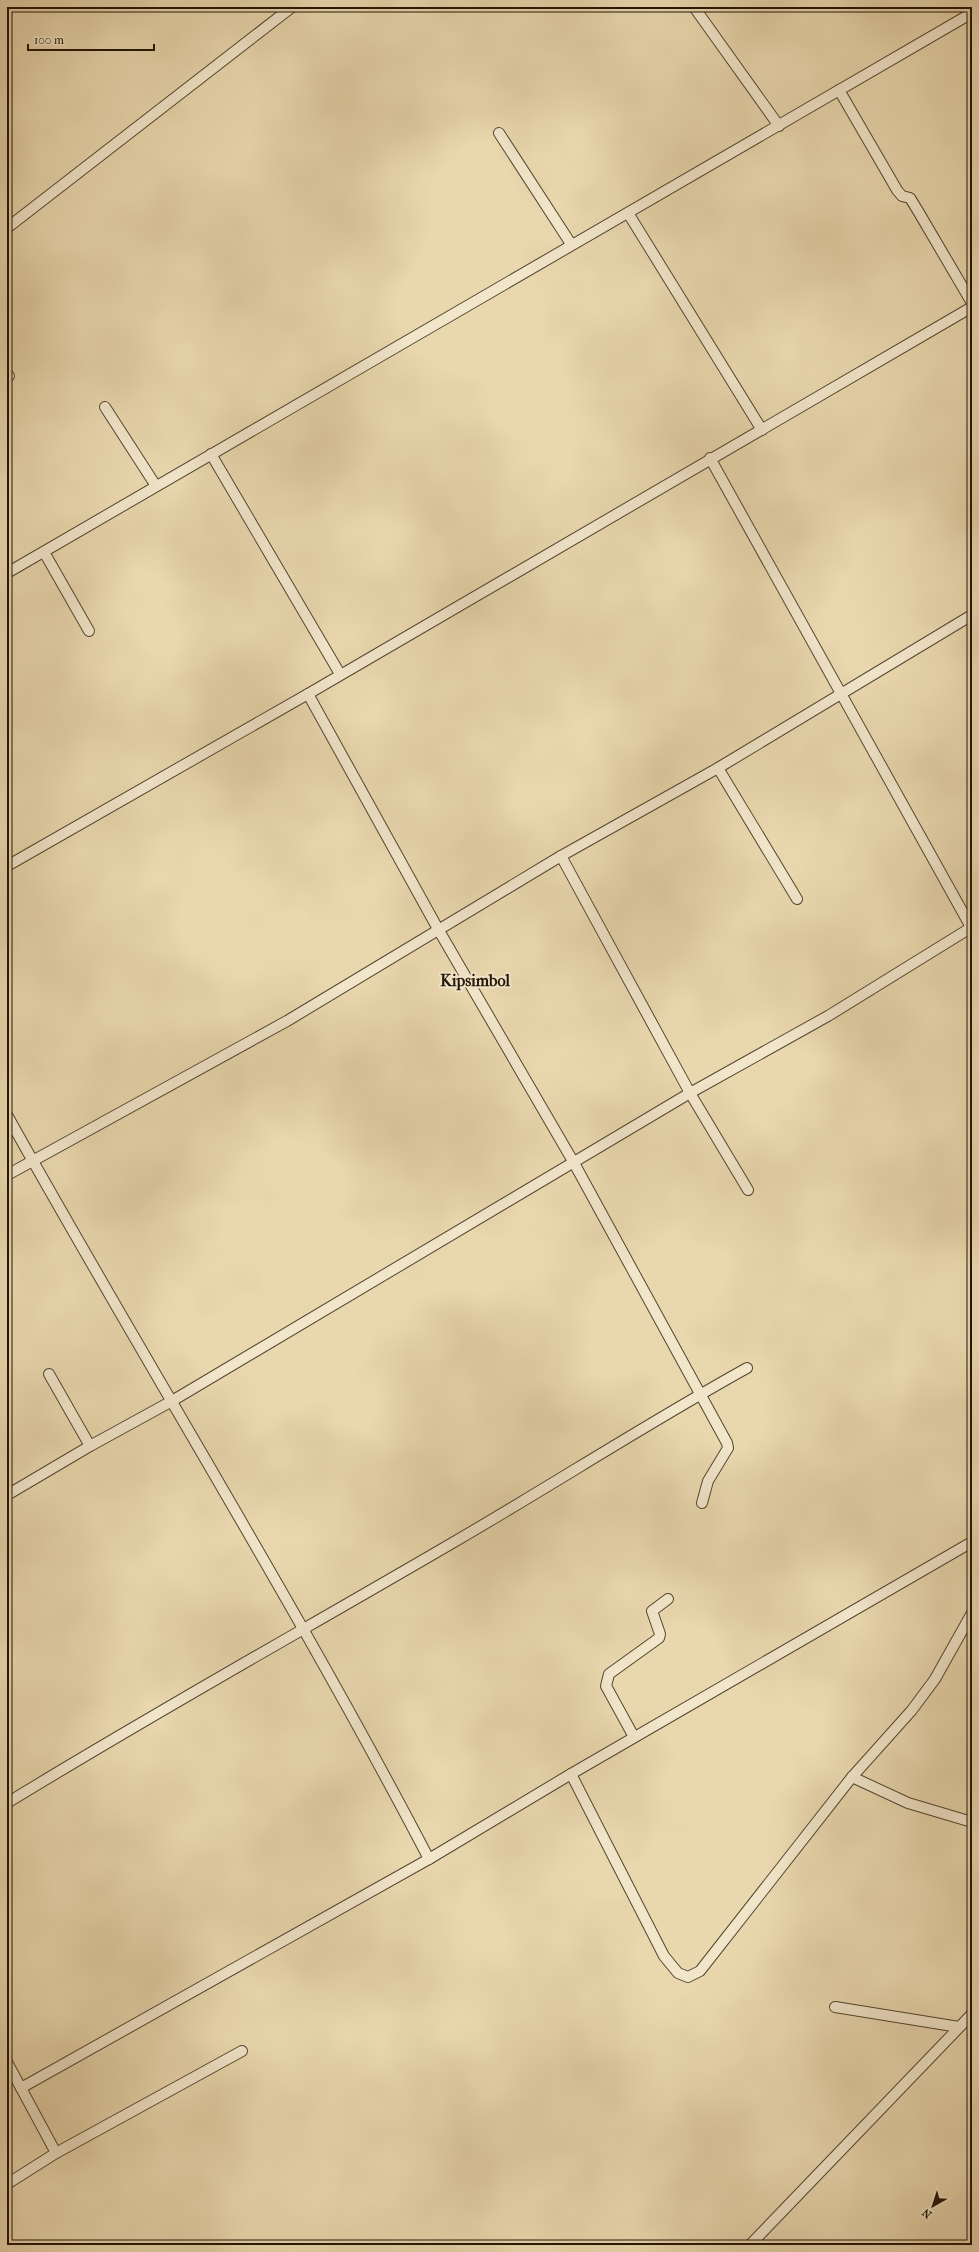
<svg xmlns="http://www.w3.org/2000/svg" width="979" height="2252" viewBox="0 0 979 2252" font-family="'IM FELL French Canon',serif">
<rect width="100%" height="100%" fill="#e9d7ae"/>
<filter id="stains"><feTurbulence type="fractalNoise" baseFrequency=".005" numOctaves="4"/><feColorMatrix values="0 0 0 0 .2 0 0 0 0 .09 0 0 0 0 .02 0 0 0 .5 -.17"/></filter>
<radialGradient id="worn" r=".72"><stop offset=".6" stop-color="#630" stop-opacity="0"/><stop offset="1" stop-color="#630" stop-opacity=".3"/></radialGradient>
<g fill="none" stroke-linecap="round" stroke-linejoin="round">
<defs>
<g id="street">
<polyline points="694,7 779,126"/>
<polyline points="839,90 897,190 902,196 910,198 918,211 972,303"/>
<polyline points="499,133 571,244"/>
<polyline points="628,213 762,430"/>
<polyline points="7,228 292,7"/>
<polyline points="7,374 9,376"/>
<polyline points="105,407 156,486"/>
<polyline points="211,454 340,674"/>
<polyline points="710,458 972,929"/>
<polyline points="44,552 89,631"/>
<polyline points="7,573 972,13"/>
<polyline points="308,694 438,929 574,1163 727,1443 728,1448 708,1481 702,1503"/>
<polyline points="718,768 797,899"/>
<polyline points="561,856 690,1093 748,1190"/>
<polyline points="7,866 308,694 972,307"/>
<path d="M7 1115C146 1364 297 1606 429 1859"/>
<polyline points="7,1175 287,1021 561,856 718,768 972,615"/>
<polyline points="49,1374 90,1446"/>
<polyline points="7,1495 90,1446 172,1401 690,1093 828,1016 972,927"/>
<polyline points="634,1737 606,1686 609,1674 659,1638 660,1634 652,1611 668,1599"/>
<polyline points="571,1774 664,1956 678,1973 688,1977 700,1971 852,1777 912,1710 935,1679 972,1613"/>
<polyline points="852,1777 908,1803 972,1822"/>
<path d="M7 1803C154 1713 305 1629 454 1542 552 1485 648 1423 747 1368"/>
<polyline points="835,2007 959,2027"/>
<polyline points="7,2062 56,2153 7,2184"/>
<polyline points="21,2088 429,1859 571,1774 972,1542"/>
<polyline points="56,2153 242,2051"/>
<polyline points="750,2245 972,2014"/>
</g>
</defs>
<use href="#street" stroke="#53462f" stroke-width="12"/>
<use href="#street" stroke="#f1e5ca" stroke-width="10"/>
</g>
<g text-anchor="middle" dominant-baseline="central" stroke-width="4" stroke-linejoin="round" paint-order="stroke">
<g font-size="16" font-weight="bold" fill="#211505" stroke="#f1e5ca">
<text x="475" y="980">Kipsimbol</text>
</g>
</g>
<rect width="979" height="2252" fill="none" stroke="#e9d7ae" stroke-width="24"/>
<rect x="8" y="8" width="963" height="2236" fill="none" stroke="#211505" stroke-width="2"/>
<rect x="12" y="12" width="955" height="2228" fill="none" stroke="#211505"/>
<g transform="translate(933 2206) rotate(219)" stroke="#f1e5ca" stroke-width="3" paint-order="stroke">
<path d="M0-3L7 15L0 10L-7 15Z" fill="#211505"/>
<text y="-6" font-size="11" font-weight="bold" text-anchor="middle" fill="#211505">N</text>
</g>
<path d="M28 44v6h126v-6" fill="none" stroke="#211505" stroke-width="2"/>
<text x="34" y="44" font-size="12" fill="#211505" stroke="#f1e5ca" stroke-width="3" paint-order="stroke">100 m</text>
<rect width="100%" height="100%" filter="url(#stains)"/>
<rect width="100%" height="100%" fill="url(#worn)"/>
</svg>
